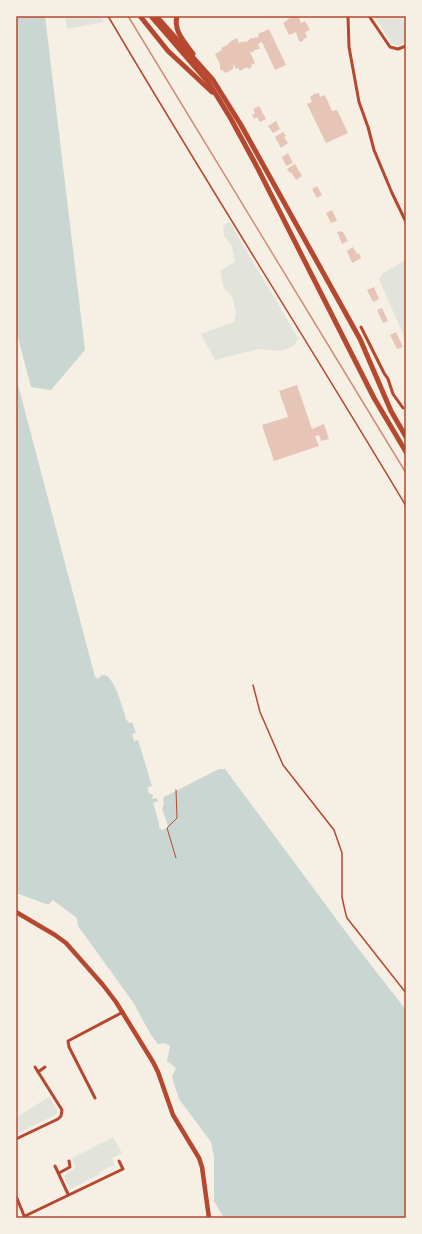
<svg xmlns="http://www.w3.org/2000/svg" width="422" height="1234" viewBox="0 0 422 1234" font-family="Signika,sans-serif">
<rect width="100%" height="100%" fill="#f6efe4"/>
<g fill="#e2e4dc">
<polygon points="65,16 101,16 104,22 67,29"/>
<polygon points="374,16 401,16 406,27 406,42 398,46 392,43"/>
<polygon points="229,221 298,338 294,346 280,351 259,349 215,360 201,334 234,322 236,312 232,296 224,289 220,271 235,262 232,246 224,236 223,226"/>
<polygon points="406,260 406,341 379,279 383,273"/>
<polygon points="49,1097 57,1110 57,1114 16,1134 16,1117"/>
<polygon points="113,1137 122,1153 112,1158 114,1162 115,1168 113,1165 99,1172 100,1174 70,1189 64,1176 65,1175 75,1168 75,1166 72,1158"/>
</g>
<g fill="#c9d6d2">
<polygon points="16,16 45,16 85,350 51,390 31,387 16,330"/>
<path d="M16 377 95 677 98 679C111 661 123 710 126 719L129 723 132 722 136 733 132 734 134 741 138 740 152 786 148 787V791L150 794H152L153 796 152 799 156 798 158 801 153 803 159 823V827L162 830 167 828 168 826 162 809 164 804 163 799 164 797 219 769H225L357 947 406 1010V1218H224L214 1201V1157L211 1142 179 1099 172 1077 176 1068 167 1061 170 1046 165 1043 158 1044 151 1035 133 1002 78 926 77 918 53 900 49 904H46L16 893Z"/>
</g>
<g fill="#e6c5b7">
<polygon points="288,16 298,16 301,23 305,21 310,30 305,32 307,37 304,39 302,42 299,41 296,32 289,35 283,23 289,19"/>
<polygon points="269,29 286,65 275,70 262,42 258,44 260,49 257,49 257,50 254,50 254,52 250,52 255,63 251,65 252,67 248,69 247,67 240,71 238,68 236,69 234,64 233,69 226,73 220,69 220,64 215,54 222,50 221,48 229,44 228,43 231,42 231,41 237,38 239,43 243,41 244,43 246,41 247,42 251,38 253,39 254,37 256,38 259,36 258,34"/>
<polygon points="319,93 320,97 325,95 332,111 337,110 348,133 326,143 307,104 312,102 310,97 314,94"/>
<polygon points="259,106 266,119 260,122 257,117 254,119 252,115 255,113 253,109"/>
<polygon points="276,121 280,129 273,133 268,126"/>
<polygon points="283,132 286,136 284,137 288,143 281,148 275,137"/>
<polygon points="288,153 293,163 286,166 282,157"/>
<polygon points="295,164 302,176 296,180 291,172 290,173 287,169"/>
<polygon points="317,186 322,195 317,198 312,189"/>
<polygon points="332,210 337,221 331,223 326,213"/>
<polygon points="340,231 341,232 343,232 348,241 342,244 338,234 337,232"/>
<polygon points="353,247 357,254 359,253 361,258 352,263 347,251"/>
<polygon points="374,287 379,299 373,302 367,290"/>
<polygon points="382,308 388,321 383,323 377,310"/>
<polygon points="396,332 403,347 397,349 390,335"/>
<polygon points="297,385 312,429 324,424 329,439 321,441 319,435 315,436 319,446 274,461 262,425 288,417 279,391"/>
</g>
<g fill="none" stroke-linecap="round" stroke-linejoin="round">
<polyline stroke="#b5482f" stroke-width="1" points="176,790 177,818 167,828 176,858"/>
<g stroke="#b5482f" stroke-width="1.5">
<path d="M108 16C205 181 308 342 406 506"/>
<polyline points="253,685 260,712 283,765 334,830 342,853 342,897 345,911 347,918 406,993"/>
</g>
<g stroke="#b5482f" stroke-width="3">
<polyline points="348,16 349,47 359,102 368,127 374,150 392,193 406,222"/>
<polyline points="369,16 390,47 398,49 406,46"/>
<polyline points="361,327 384,373 388,379 393,394 403,408"/>
<polyline points="38,1072 45,1067"/>
<polyline points="95,1098 69,1047 68,1041 123,1012"/>
<polyline points="16,1139 58,1119 61,1116 62,1110 35,1067"/>
<polyline points="55,1166 68,1194"/>
<polyline points="59,1173 70,1167 69,1161"/>
<polyline points="16,1196 25,1218"/>
<polyline points="25,1216 123,1169 119,1161"/>
</g>
<polyline stroke="#b5482f" stroke-width="4.5" points="16,912 55,935 66,943 103,985 116,1002 153,1062 158,1072 173,1115 199,1158 202,1167 209,1218"/>
<g stroke="#b5482f" stroke-width="5">
<polyline points="140,16 168,51 212,92"/>
<polyline points="151,16 209,83 231,119 256,165 374,398 406,452"/>
<polyline points="156,16 213,80 241,125 360,339 391,411 406,437"/>
<path d="M177 16C173 31 185 42 193 54"/>
</g>
<polyline stroke="#cf8b77" stroke-width="1.5" points="128,16 406,473"/>
</g>
<rect width="422" height="1234" fill="none" stroke="#f6efe4" stroke-width="34"/>
<rect x="17" y="17" width="388" height="1200" fill="none" stroke="#b5482f" stroke-width="1.5"/>
</svg>
